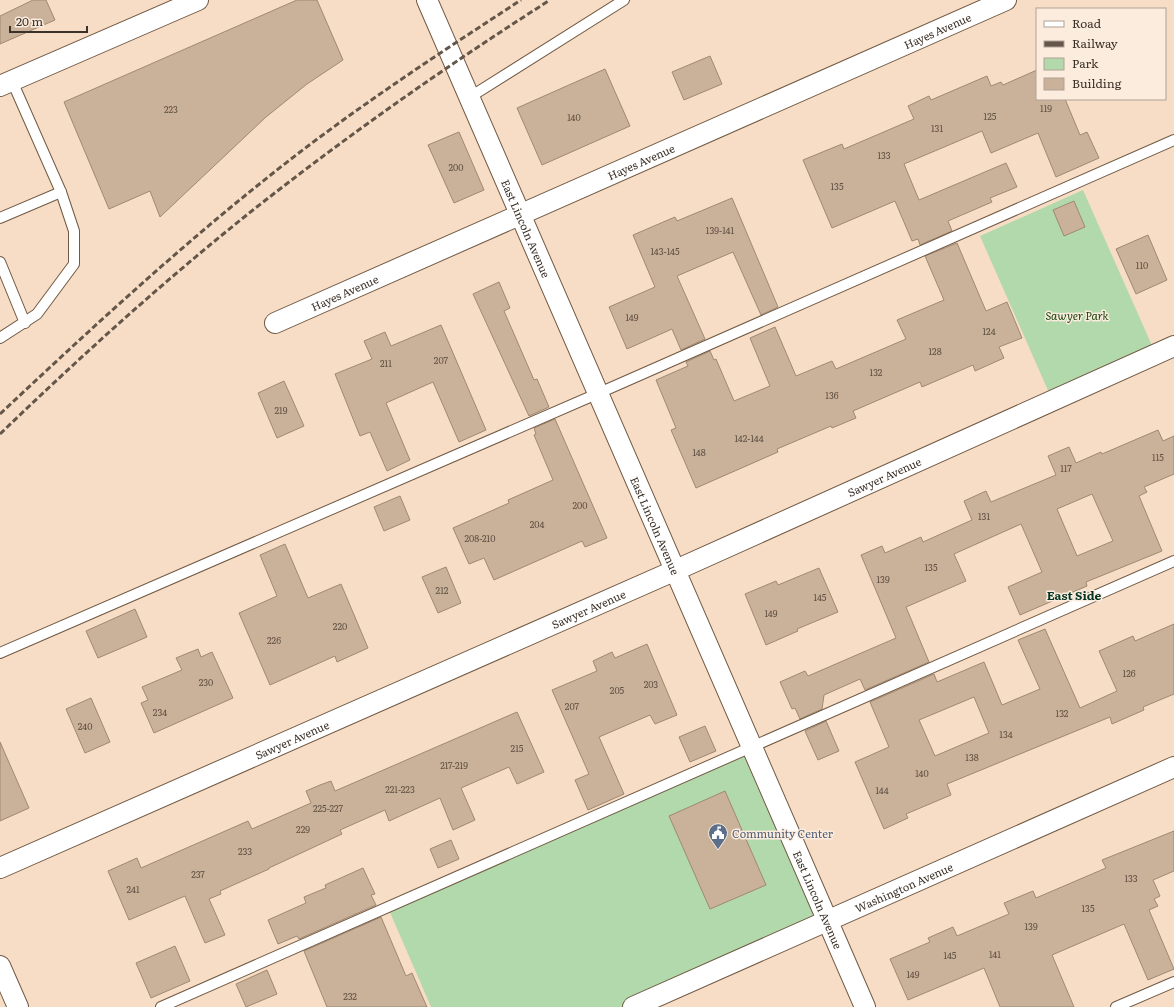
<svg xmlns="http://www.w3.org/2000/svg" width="1174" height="1007" viewBox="0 0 1174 1007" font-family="Literata,serif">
<rect width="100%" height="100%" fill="#f7ddc5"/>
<g fill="#b2d9ab">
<polygon points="1083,190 1154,350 1050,395 980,236"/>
<polygon points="750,751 823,918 623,1007 431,1007 389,910"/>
</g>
<g fill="#cab199" stroke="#a08871" fill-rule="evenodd">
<polygon points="33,0 46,0 55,20 0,44 0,16"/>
<polygon points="297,0 317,0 343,60 307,84 266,117 160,217 150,191 109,209 64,102"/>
<polygon points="710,56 722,84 684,100 672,72"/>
<polygon points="605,69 630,126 542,165 517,108"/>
<polygon points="1037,70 1037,99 1065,99 1080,135 1087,132 1099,158 1056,177 1038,133 991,153 982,131 904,164 919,200 1006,163 1017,187 990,198 992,202 948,221 952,231 920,245 918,239 912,241 895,201 832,228 803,160 842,144 844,149 914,119 908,106 929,96 931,100 987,76 991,86 1001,82 1003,85"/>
<polygon points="459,132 484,190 454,203 428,145"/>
<polygon points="732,198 778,307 761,315 733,252 677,276 705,339 681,350 672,329 627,349 609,307 655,287 633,235 675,217 677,221"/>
<polygon points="1074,201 1085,227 1064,236 1053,210"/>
<polygon points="1148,235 1167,280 1136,294 1116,249"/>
<polygon points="957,243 986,311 1007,302 1022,338 999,347 1004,358 975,371 973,365 922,387 920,382 853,411 856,418 832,428 831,426 777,449 778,452 696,488 671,430 676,428 656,380 688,366 686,362 710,351 714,360 716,359 734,401 770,386 750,338 775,327 796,376 832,361 836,369 906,339 897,320 944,300 925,256"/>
<polygon points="499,282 510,308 504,311 534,380 537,379 549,407 529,416 473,294"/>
<polygon points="441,325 486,430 459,442 433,382 386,403 410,460 387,471 370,432 360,436 335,374 372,359 364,341 385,332 391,346"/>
<polygon points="284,381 304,426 277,438 258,393"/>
<polygon points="555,419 607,538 585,547 582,541 494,580 484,558 469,564 453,528 509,503 508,500 553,480 534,435 536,434 534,428"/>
<path d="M1158 430 1163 441 1174 436V474L1144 487 1147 492 1139 496 1162 551 1086 582 1087 586 1020 615 1008 587 1042 572 1021 524 954 554 966 581 906 607 929 662 865 690 860 679 824 695 822 709 800 719 795 708 792 709 780 682 805 671 808 676 896 638 861 555 882 546 885 553 921 537 923 542 972 520 964 501 986 491 991 502 1056 475 1048 456 1069 447 1076 463 1101 452 1102 454ZM1092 494 1113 541 1077 556 1057 509Z"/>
<polygon points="400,496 410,520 384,531 374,507"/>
<polygon points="285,544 308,598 341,584 368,648 337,662 335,656 270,685 239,613 277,596 260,555"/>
<polygon points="446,567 461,603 438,613 422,577"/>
<polygon points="819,568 838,612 797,629 798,631 766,645 745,594 776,581 778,585"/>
<polygon points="135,609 147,637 98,658 86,631"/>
<path d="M1174 624V694L1143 707 1144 710 1112 724 1110 717 947 784 951 795 906 814 908 818 884 829 855 762 889 747 870 702 934 674 937 682 984 662 1002 705 1040 689 1018 640 1045 629 1080 708 1117 691 1099 651 1133 636 1135 641ZM974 697 989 733 935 756 919 720Z"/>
<polygon points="647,644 677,715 655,724 650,715 599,737 624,794 588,810 575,780 589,774 552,690 597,671 593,661 612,652 615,658"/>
<polygon points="198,649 201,657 212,652 233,698 154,733 141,703 148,700 142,687 182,670 176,658"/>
<polygon points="91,698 110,742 85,753 66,709"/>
<polygon points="517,712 544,772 517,784 509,767 461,788 475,820 453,830 440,798 389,821 385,810 340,830 342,834 269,868 269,869 220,891 221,894 209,899 225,935 205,943 185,896 129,920 108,871 137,858 141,868 248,821 252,829 311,803 306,791 320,785 331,781 335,791"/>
<polygon points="826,721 839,751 818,760 805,731"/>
<polygon points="705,726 716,751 690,762 679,737"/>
<polygon points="0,742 29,808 0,821"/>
<polygon points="725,791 766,885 710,909 669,816"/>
<polygon points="1174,831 1174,871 1153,880 1160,896 1154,899 1158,906 1149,910 1174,969 1148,980 1124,924 1052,955 1074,1007 1000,1007 984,968 908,1000 890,959 930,942 928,938 953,927 957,936 1009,914 1004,903 1033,891 1036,898 1106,868 1102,860"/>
<polygon points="451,840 459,859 438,868 430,849"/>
<polygon points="363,868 375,894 371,895 376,905 299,939 297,936 278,944 268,920 306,903 304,897 326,888 325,885"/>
<polygon points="381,917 406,976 412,973 427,1007 327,1007 304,951"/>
<polygon points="175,946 190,981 151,998 136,963"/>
<polygon points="267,970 277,994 246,1007 236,984"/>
</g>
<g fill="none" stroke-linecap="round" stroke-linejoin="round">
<defs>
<g id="service">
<polyline points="470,97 624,0"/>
<polyline points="0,218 61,192"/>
<polyline points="0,262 25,323"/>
<polyline points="0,338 37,314 74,264 74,231 61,192 12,81"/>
<polyline points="0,653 599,393 1174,140"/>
<polyline points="161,1007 1174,561"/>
<polyline points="1116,1007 1174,982"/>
</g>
<g id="minor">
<path id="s1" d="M427 0 865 1007"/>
<polyline points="0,86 198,0"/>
<path id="s2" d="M275 323 1006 0"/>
<path id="s3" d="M0 868 676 570 1174 346"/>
<polyline points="0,966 18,1007"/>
<path id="s4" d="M633 1007 1174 767"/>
</g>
</defs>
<use href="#service" stroke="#705944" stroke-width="12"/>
<use href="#minor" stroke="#705944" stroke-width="22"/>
<use href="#service" stroke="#fff" stroke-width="10"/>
<use href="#minor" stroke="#fff" stroke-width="20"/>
<g stroke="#65564a" stroke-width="3" stroke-dasharray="6 3" stroke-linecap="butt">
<path d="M0 414C99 321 200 228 308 146 377 94 449 47 521 0"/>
<path d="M0 434C81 356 165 280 253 210 348 135 448 65 550 0"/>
</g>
</g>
<defs>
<symbol id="civic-pin" viewBox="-11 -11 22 30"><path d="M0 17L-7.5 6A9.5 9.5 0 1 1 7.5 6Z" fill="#5c6f8a" stroke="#fcecde"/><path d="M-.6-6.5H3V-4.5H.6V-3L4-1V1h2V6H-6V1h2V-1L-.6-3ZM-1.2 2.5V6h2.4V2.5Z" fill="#fff"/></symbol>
</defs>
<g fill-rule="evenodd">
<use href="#civic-pin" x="707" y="822" width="22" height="30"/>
</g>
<g text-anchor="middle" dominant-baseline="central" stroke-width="3" stroke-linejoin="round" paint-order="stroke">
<g font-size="9" fill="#605144">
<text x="1046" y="108">119</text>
<text x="171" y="109">223</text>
<text x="990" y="116">125</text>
<text x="574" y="117">140</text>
<text x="937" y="128">131</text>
<text x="884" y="155">133</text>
<text x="456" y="167">200</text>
<text x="837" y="186">135</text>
<text x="720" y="230">139-141</text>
<text x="665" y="251">143-145</text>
<text x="1142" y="265">110</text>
<text x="632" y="317">149</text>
<text x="989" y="331">124</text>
<text x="935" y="351">128</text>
<text x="441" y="360">207</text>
<text x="386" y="363">211</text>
<text x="876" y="372">132</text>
<text x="832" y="395">136</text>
<text x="281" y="410">219</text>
<text x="749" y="438">142-144</text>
<text x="699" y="452">148</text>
<text x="1158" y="457">115</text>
<text x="1066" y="468">117</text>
<text x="580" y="505">200</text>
<text x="984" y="516">131</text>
<text x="537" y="524">204</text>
<text x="480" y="538">208-210</text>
<text x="931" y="567">135</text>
<text x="883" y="579">139</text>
<text x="442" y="590">212</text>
<text x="820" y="597">145</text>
<text x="771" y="613">149</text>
<text x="340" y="626">220</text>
<text x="274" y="640">226</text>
<text x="1129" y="673">126</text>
<text x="206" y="682">230</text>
<text x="651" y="684">203</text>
<text x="617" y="690">205</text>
<text x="572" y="706">207</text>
<text x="160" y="712">234</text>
<text x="1062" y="713">132</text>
<text x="85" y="726">240</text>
<text x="1006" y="734">134</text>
<text x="517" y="748">215</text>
<text x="972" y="757">138</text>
<text x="454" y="765">217-219</text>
<text x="922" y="773">140</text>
<text x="400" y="789">221-223</text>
<text x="882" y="790">144</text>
<text x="328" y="808">225-227</text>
<text x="303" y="829">229</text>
<text x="245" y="851">233</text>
<text x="198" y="874">237</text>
<text x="1131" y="878">133</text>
<text x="133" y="889">241</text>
<text x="1088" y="908">135</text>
<text x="1031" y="926">139</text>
<text x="995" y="954">141</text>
<text x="950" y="955">145</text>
<text x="913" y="974">149</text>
<text x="350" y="996">232</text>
</g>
<g font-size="11" fill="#3c3128" stroke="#fcecde">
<text stroke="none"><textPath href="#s2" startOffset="724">Hayes Avenue</textPath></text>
<text stroke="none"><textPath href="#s2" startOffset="400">Hayes Avenue</textPath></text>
<text stroke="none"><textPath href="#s1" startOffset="249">East Lincoln Avenue</textPath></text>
<text stroke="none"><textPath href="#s2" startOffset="76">Hayes Avenue</textPath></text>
<text stroke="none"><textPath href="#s3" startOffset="967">Sawyer Avenue</textPath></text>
<text stroke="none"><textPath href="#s1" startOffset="573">East Lincoln Avenue</textPath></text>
<text stroke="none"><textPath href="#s3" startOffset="643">Sawyer Avenue</textPath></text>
<text stroke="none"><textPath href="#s3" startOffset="319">Sawyer Avenue</textPath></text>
<text stroke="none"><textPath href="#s4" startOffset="296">Washington Avenue</textPath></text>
<text stroke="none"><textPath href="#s1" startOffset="981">East Lincoln Avenue</textPath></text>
</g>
<g font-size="11" font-style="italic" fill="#13400a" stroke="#fcecde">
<text x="1077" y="315">Sawyer Park</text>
</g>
<g font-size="11" fill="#4e5e75" stroke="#fcecde" text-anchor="start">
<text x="732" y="833">Community Center</text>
</g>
<g font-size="12" font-weight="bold" fill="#033524" stroke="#fcecde">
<text x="1074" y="595">East Side</text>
</g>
</g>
<rect x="1036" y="8" width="130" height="92" fill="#fcecde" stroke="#afa195"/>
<rect x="1044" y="21" width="20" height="6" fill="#ffffff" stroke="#afa195"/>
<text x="1072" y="28" font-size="12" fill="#3c3128">Road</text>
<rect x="1044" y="41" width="20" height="6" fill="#65564a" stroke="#afa195"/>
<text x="1072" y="48" font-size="12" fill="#3c3128">Railway</text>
<rect x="1044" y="58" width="20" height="12" fill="#b2d9ab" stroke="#afa195"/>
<text x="1072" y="68" font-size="12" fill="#3c3128">Park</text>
<rect x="1044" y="78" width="20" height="12" fill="#cab199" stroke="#afa195"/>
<text x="1072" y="88" font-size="12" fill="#3c3128">Building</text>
<path d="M10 26v6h77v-6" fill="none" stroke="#3c3128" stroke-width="2"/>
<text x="16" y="26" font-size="12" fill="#3c3128" stroke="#fcecde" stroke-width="3" paint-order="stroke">20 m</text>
</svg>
